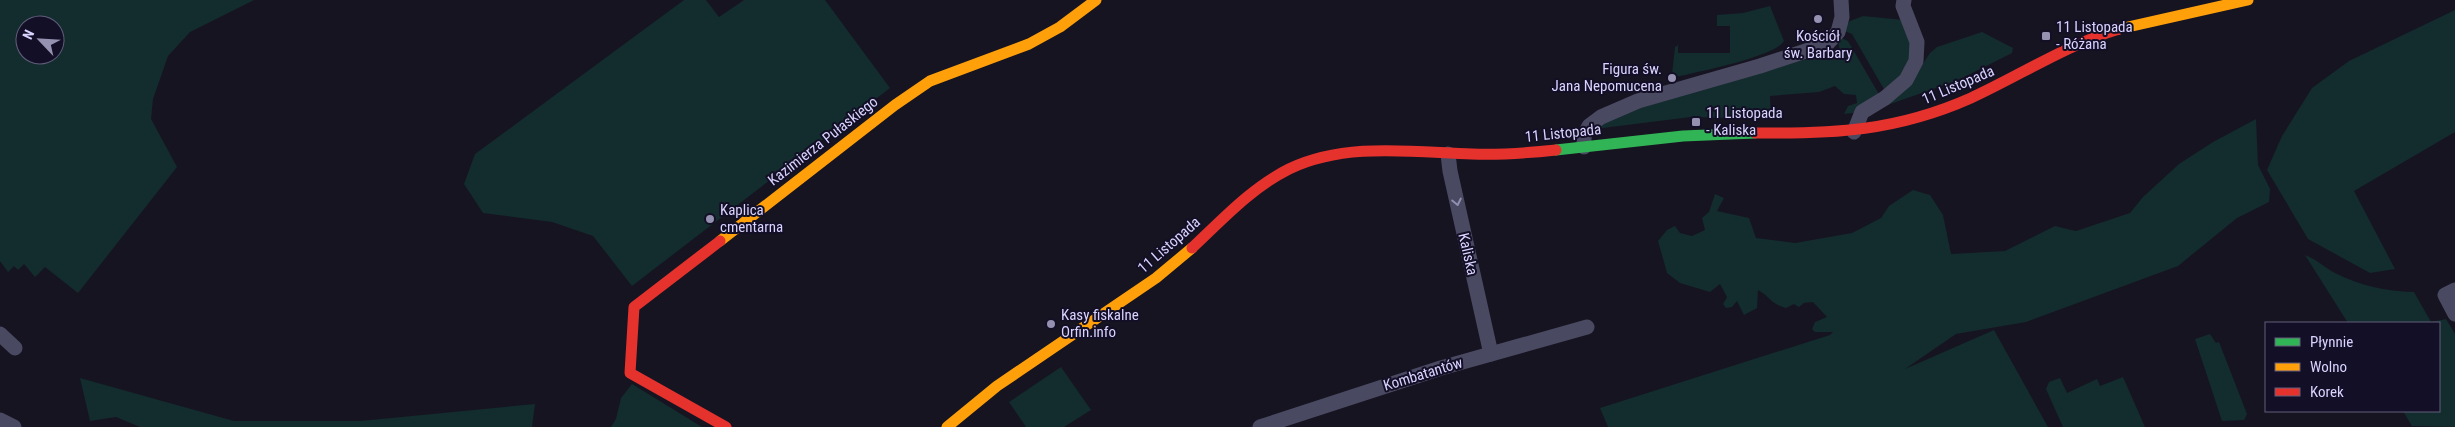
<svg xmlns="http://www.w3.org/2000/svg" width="2455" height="427" viewBox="0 0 2455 427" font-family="'Roboto Condensed',sans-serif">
<rect width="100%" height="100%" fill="#161421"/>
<g fill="#132c2d" fill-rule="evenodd">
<path d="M0 0H254L190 32 168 56 153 99 151 119 177 167 78 293 45 267 35 277 24 264 18 270 14 266 8 272 0 261ZM25 25H55V55H25Z"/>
<polygon points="684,0 706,0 719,17 744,0 825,0 890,88 632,286 593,236 552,222 483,213 464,184 475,154"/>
<path d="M1770 6 1784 41C1775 57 1697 72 1676 77L1672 74 1675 47 1678 45V53H1730V26H1717V15L1743 13Z"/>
<polygon points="2455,10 2455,132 2354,191 2395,269 2370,273 2308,239 2267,170 2282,136 2312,88 2349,61"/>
<polygon points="1863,16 1904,20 1912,37 1912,64 1885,91 1852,34 1842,30 1850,21"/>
<polygon points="1982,32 2013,48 2012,53 1956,81 1876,109 1911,82 1930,53 1937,47"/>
<polygon points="1837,36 1848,41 1880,96 1853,113 1844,114 1848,106 1857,103 1856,95 1844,94 1835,86 1819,92 1770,96 1771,119 1691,117 1595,129 1618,114 1794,62 1840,52"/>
<path d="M2256 119 2258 165 2270 189 2269 202 2237 218 2178 266 2026 322 1956 334 1905 369 1994 330 2048 427H1608L1600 408 1830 335 1833 332H1815L1812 329 1815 322 1827 317 1813 302 1804 303 1799 307 1794 304 1786 308C1769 303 1772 298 1758 290L1757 308 1744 315 1737 301 1732 307 1726 308 1723 304 1727 297 1720 284 1710 292 1680 283 1667 273 1658 241 1667 230 1675 226 1680 233 1692 236 1705 230 1702 218 1709 212 1715 194 1724 198 1717 211 1749 218 1756 238 1795 243 1852 233 1881 218 1889 206 1913 190 1930 195 1943 215 1951 254 2005 251 2055 226 2076 231 2130 213 2143 197 2179 164 2213 142Z"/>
<path d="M2305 255C2316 259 2324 267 2335 273 2361 286 2385 291 2414 292L2431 322 2446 319 2455 334V427L2412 426 2403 411H2439V323H2348Z"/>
<polygon points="2210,334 2216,343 2219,342 2247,414 2244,420 2222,421 2195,339"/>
<polygon points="1061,367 1091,410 1064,427 1026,427 1009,402"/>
<polygon points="2123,377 2145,427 2063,427 2046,389 2049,382 2060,378 2067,393 2097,379 2100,386"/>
<polygon points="80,378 234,421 360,421 535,404 532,427 140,427 116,417 90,421"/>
<polygon points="632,384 702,427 611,427 616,419 621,398"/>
</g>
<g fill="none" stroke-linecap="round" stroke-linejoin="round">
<g stroke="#4a4962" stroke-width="15">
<polyline points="1854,132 1862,112 1885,98 1906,80 1916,61 1917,42 1903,6 1904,0"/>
<polyline points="1584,147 1584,136 1589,126 1601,117 1638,101 1760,66 1827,44 1838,32 1842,17 1841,0"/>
<polyline points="1448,154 1450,171 1491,354"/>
<polyline points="2455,290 2445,295 2455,314"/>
<polyline points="0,334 15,348"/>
<polyline points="0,420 14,427"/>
<polyline points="1260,427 1441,368 1587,327"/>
</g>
<polyline stroke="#30b455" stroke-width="11" points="1556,150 1683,136 1755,133"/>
<g stroke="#ff9f0a" stroke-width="11">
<polyline points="2119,29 2248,0"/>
<polyline points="720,241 895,105 930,81 1029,44 1060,27 1096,0"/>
<polyline points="947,427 997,386 1156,278 1192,248"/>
</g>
<g stroke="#e5322d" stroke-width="11">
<path d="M1755 133C1834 134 1897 131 1971 98 2021 75 2066 45 2119 29"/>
<polyline points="720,241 634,307 630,373 726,427"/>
<path d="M1192 248C1222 220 1251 188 1289 169 1345 142 1412 152 1472 154 1500 155 1528 153 1556 150"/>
</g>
</g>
<defs><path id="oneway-chevron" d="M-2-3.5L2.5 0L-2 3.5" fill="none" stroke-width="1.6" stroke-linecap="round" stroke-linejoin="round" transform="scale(1.25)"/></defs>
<use stroke="#928eb0" href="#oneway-chevron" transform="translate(1457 202) rotate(78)"/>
<g fill="#9591b1" stroke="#130f26" stroke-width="2">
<circle cx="1818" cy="19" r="5"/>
<rect x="2041" y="31" width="10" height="10" rx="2.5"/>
<circle cx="1672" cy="78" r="5"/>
<rect x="1691" y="117" width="10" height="10" rx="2.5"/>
<circle cx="710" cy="219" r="5"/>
<circle cx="1051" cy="324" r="5"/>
</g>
<g text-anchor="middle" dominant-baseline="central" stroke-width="4" stroke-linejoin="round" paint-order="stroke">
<g font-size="15" fill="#d9d4ff" stroke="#130f26" text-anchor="start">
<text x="2056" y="27">11 Listopada<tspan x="2056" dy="17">- Różana</tspan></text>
<text x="1818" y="36" text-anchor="middle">Kościół<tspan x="1818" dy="17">św. Barbary</tspan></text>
<text x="1662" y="69" text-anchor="end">Figura św.<tspan x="1662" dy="17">Jana Nepomucena</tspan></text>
<text x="1706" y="113">11 Listopada<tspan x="1706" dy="17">- Kaliska</tspan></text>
<text x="720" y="210">Kaplica<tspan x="720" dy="17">cmentarna</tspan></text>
<text x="1061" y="315">Kasy fiskalne<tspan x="1061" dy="17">Orfin.info</tspan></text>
</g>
<g font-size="15" fill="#d9d4ff" stroke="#130f26">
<text transform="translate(1958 85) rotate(-23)">11 Listopada</text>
<text transform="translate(1563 133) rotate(-6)">11 Listopada</text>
<text transform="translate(823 141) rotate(-38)">Kazimierza Pułaskiego</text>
<text transform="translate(1169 245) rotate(-41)">11 Listopada</text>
<text transform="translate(1468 254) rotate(77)">Kaliska</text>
<text transform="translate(1423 374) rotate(-17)">Kombatantów</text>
</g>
</g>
<rect x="2265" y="322" width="175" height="90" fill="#130f26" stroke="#625e7d"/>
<rect x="2275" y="338" width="25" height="8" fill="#30b455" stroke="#625e7d"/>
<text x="2310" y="347" font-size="15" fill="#d9d4ff">Płynnie</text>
<rect x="2275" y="363" width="25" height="8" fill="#ff9f0a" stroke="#625e7d"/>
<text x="2310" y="372" font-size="15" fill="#d9d4ff">Wolno</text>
<rect x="2275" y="388" width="25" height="8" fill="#e5322d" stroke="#625e7d"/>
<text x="2310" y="397" font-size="15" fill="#d9d4ff">Korek</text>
<g transform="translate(40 40) rotate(295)"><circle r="24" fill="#130f26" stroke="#625e7d"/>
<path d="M0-4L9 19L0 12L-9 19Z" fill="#9591b1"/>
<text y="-8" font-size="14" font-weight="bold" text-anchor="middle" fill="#d9d4ff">N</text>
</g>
</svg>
